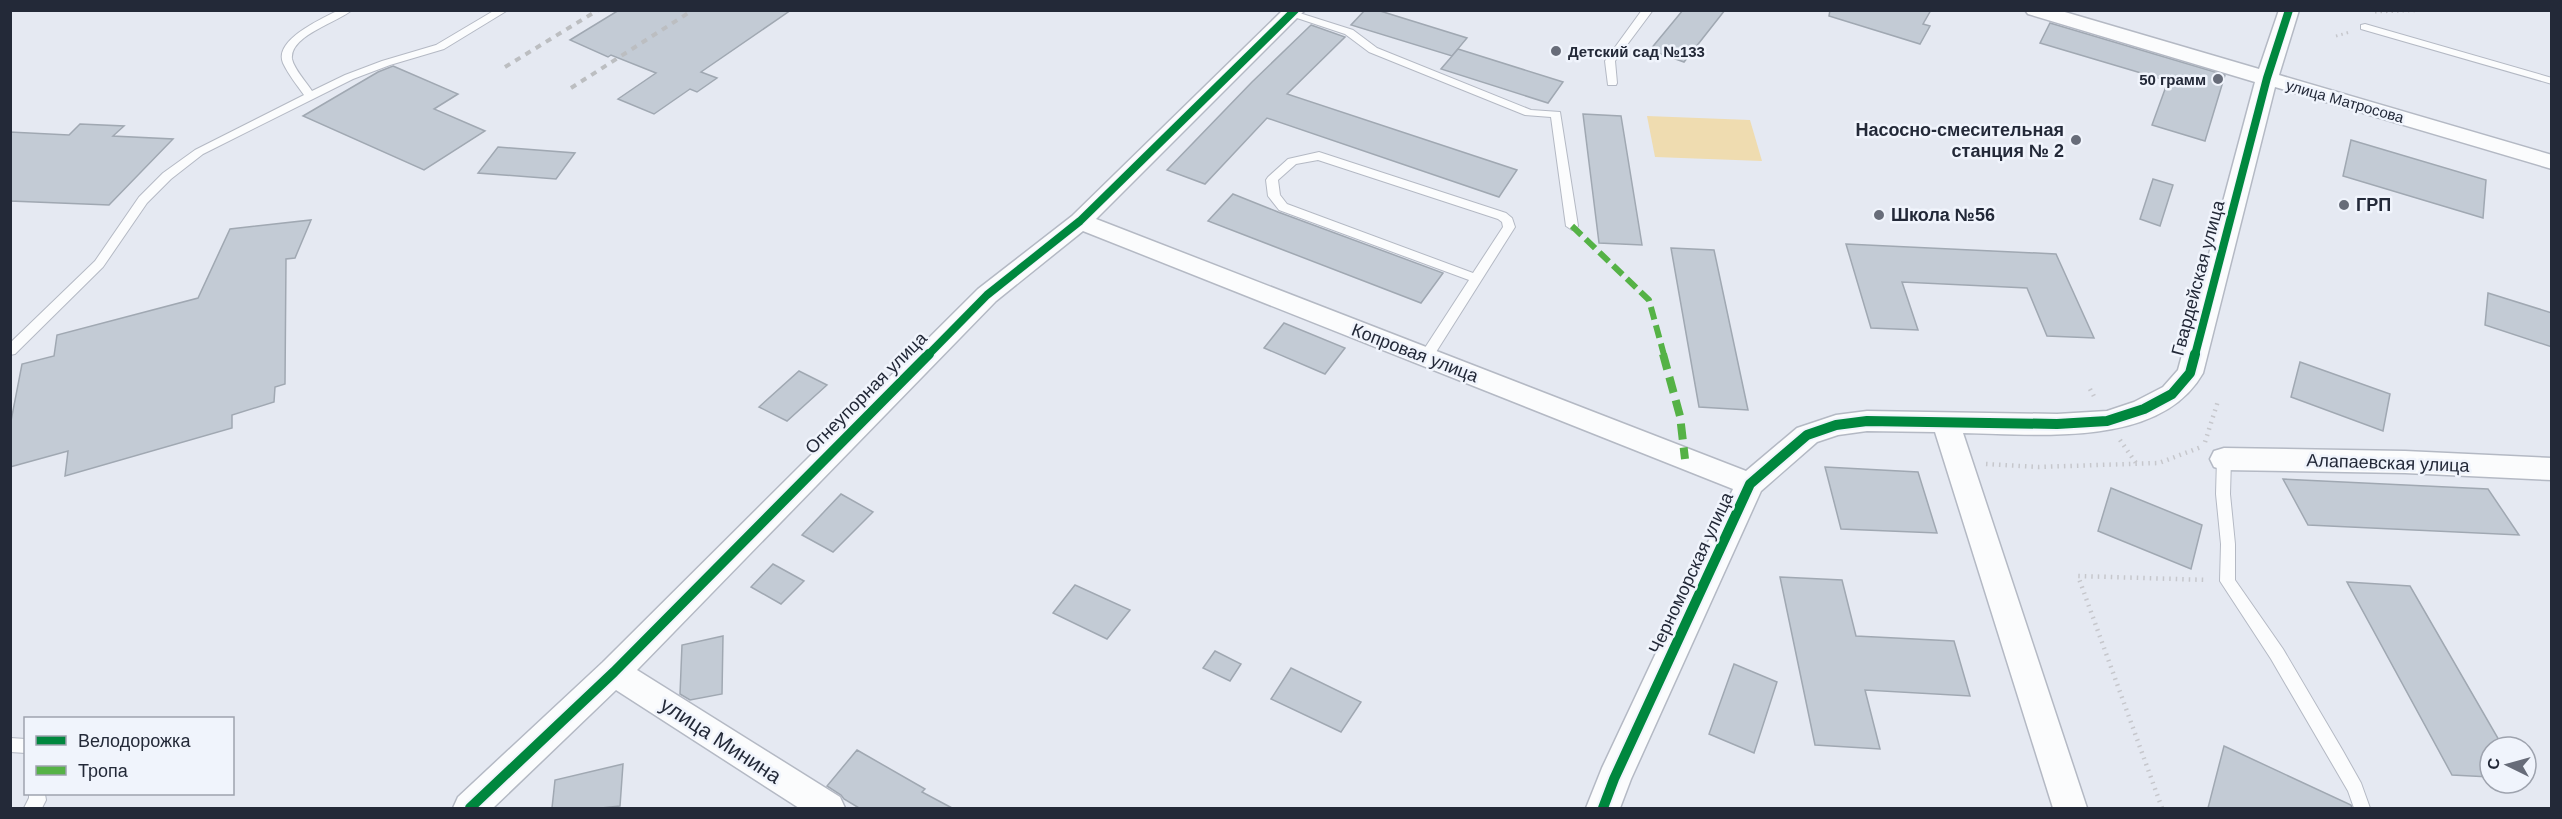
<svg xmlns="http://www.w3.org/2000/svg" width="2562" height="819" viewBox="0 0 2562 819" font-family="Arial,sans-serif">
<rect width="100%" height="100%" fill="#e5e9f2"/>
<polygon fill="#efdcb0" points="1647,116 1750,120 1762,161 1655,157"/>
<g fill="#c3cbd5" stroke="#a0a8b2" stroke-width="1.5">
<polygon points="619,10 791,10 701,72 717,78 697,92 690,89 654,114 618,99 656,73 611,55 608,57 570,40"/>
<polygon points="1365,10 1377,10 1467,38 1452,56 1351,25"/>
<polygon points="1683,10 1725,10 1684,62 1650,50"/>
<polygon points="1830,10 1931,10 1923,24 1930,26 1920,44 1829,16"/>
<polygon points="2050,23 2225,75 2205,141 2152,125 2168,81 2040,43"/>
<polygon points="1311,25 1345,37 1287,94 1517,170 1499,197 1267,118 1205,184 1167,170 1252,82"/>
<polygon points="1458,49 1563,82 1548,103 1441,69"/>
<polygon points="393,66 458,94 434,109 485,131 424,170 303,116 378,72"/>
<polygon points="1583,114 1621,116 1642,245 1599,243"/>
<polygon points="80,124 124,126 113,136 173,139 109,205 10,201 10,132 69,135"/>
<polygon points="2351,140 2486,180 2483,218 2343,176"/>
<polygon points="498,147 575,153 556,179 478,173"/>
<polygon points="2153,179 2173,185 2160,226 2140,219"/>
<polygon points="1233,194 1278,212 1443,273 1421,303 1208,221"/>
<polygon points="311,220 295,258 286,259 285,384 275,387 274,402 232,415 232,428 65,476 68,451 10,467 10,426 22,364 54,356 57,335 198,298 230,229"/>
<polygon points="1846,244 2056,254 2094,338 2047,336 2027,288 1902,282 1918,330 1871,328"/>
<polygon points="1671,248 1714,250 1748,410 1699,407"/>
<polygon points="2488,293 2552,313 2552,347 2485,325"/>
<polygon points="1284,323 1345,348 1325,374 1264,348"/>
<polygon points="2300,362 2390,394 2383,431 2291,397"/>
<polygon points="799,371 827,385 787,421 759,407"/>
<polygon points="1825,467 1918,472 1937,533 1841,529"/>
<polygon points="2283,479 2488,489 2519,535 2308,525"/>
<polygon points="2111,488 2202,525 2191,569 2098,531"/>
<polygon points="841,494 873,512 833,552 802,535"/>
<polygon points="773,564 804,581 781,604 751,587"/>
<polygon points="1780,577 1842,580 1856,636 1954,641 1970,696 1865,690 1880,749 1815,745"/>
<polygon points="2347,582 2410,586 2503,747 2490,747 2490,777 2452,775"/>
<polygon points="1075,585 1130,610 1107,639 1053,613"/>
<polygon points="723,636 722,694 690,700 680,694 682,645"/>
<polygon points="1215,651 1241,664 1230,681 1203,668"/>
<polygon points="1734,664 1777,682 1754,753 1709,734"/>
<polygon points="1291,668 1361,702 1341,732 1271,699"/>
<polygon points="2224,746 2351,805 2352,808 2208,808"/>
<polygon points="857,750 925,789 922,792 952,808 859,808 844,799 841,795 827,786"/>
<polygon points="623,764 620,806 601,808 552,808 555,780"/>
</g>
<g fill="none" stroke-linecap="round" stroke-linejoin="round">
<defs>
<g id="lane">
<path d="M339 10H352C338 22 289 36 292 59 294 69 307 83 312 91L345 75 382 61 436 45 495 10H508L444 49 390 65 353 79 203 154 171 179 147 203 103 267 15 354 10 355V343L95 261 139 197 163 173 195 150 304 95C297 85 288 74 283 63 273 40 323 18 339 10Z"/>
<polygon points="1290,10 1353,30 1377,48 1531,110 1560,112 1578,226 1576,229 1572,230 1566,226 1551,117 1525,115 1369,52 1345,34 1288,15 1287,13"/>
<polygon points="1642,10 1653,10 1615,61 1617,83 1616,85 1608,85 1605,61"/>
<polygon points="2365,24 2552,78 2552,84 2361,29 2361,25"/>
<path d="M1319 152 1506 213 1512 218 1515 227 1431 360 1426 362 1419 357 1469 280 1279 210 1268 196 1266 180 1268 177 1288 159ZM1318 160 1498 219 1502 222 1503 227 1473 273 1287 204 1280 195 1278 180 1296 164Z"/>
<polygon points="2224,454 2229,455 2231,459 2230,494 2235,544 2235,580 2283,649 2343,751 2361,783 2370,808 2354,808 2348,791 2271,659 2220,581 2221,544 2216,494 2217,459 2219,455"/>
<polygon points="10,738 26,739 26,753 10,752"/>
<polygon points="29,794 45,794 46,800 42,808 24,808 29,798"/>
</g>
<g id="street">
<path d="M1283 10H1305L1096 219 1746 471 1797 428 1836 415 1867 411 2057 414 2107 411 2134 402 2163 387 2178 370 2255 82 2028 14 2025 10H2058L2259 69 2279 10H2299L2279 75 2552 155V169L2275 87 2203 373C2160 449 2037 434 1963 433L2087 808H2053L1935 432 1867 431 1838 435 1817 442 1761 491 1631 779 1620 808H1586L1602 768 1733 489 1083 231 996 301 637 670 840 797 845 808H799L616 690 493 808H453L458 797 603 662 978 289 1072 216Z"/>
<polygon points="2224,448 2405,451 2552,458 2552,480 2405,473 2224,470 2214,467 2210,459 2214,451"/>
</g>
</defs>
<use href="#lane" stroke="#b4b9c4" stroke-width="2"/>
<use href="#street" stroke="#b4b9c4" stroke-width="3"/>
<g stroke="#c6c7cc" stroke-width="3" stroke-dasharray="1.5 4" stroke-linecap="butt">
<polyline points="2375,12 2435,10"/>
<polyline points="2336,36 2350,32"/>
</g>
<g stroke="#c6c7cc" stroke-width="4.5" stroke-dasharray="1.5 5" stroke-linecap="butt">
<polyline points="2090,389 2096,400"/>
<polyline points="2120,440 2136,463"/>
<polyline points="2205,442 2218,401"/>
<polyline points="1986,464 2038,467 2159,463 2201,447"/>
<polyline points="2162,808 2078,576 2208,580"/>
</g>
<use href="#lane" fill="#fbfcfd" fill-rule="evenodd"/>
<use href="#street" fill="#fbfcfd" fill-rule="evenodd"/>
<g stroke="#bcbec1" stroke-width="4" stroke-dasharray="6 6" stroke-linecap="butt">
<polyline points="505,67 598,10"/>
<polyline points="571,88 693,10"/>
</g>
<polyline stroke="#55b246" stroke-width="6" stroke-dasharray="13 6" stroke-linecap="butt" points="1572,226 1649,300 1664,355"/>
<polyline stroke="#55b246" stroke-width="8" stroke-dasharray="16 8" stroke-linecap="butt" points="1663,354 1680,416 1685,459"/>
<defs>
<g id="cycleway-far1">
<polyline points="928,355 987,295 1080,221 1295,10"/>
<polyline points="2195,355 2267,78 2289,10"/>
</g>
<g id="cycleway">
<polyline points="470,808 614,672 929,354"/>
<polyline points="1603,808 1614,779 1750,484 1807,435 1836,425 1867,421 2057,424 2107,421 2144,409 2172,394 2190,373 2195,354"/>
</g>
</defs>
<use href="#cycleway-far1" stroke="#f0f4fc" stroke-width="10"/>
<use href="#cycleway" stroke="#f0f4fc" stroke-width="14"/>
<use href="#cycleway-far1" stroke="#00873e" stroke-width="8"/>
<use href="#cycleway" stroke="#00873e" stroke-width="10"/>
</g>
<g fill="#676c79" stroke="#f0f4fc" stroke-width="2">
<circle cx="1556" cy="51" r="6"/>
<circle cx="2218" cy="79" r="6"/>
<circle cx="2076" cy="140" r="6"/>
<circle cx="2344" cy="205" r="6"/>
<circle cx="1879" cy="215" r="6"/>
</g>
<g text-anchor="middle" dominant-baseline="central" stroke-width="5" stroke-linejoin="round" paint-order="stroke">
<g font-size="15" font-weight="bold" fill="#232938" stroke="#f0f4fc" text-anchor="start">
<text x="1568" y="51">Детский сад №133</text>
<text x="2206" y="79" text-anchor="end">50 грамм</text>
</g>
<g font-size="15" fill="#232938" stroke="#f0f4fc">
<text transform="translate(2345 101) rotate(16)">улица Матросова</text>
</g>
<g font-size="18" font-weight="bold" fill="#232938" stroke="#f0f4fc" text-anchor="start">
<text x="2064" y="130" text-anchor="end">Насосно-смесительная<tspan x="2064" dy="21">станция № 2</tspan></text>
<text x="2356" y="205">ГРП</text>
<text x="1891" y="215">Школа №56</text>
</g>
<g font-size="18" fill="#232938" stroke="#f0f4fc">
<text transform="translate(2198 278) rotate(-75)">Гвардейская улица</text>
<text transform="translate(1415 353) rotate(21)">Копровая улица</text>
<text transform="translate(866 393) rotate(-45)">Огнеупорная улица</text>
<text transform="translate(2388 463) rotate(2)">Алапаевская улица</text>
<text transform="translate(1691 573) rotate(-65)">Черноморская улица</text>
</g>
<g font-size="21" fill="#232938" stroke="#f0f4fc">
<text transform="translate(721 740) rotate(33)">улица Минина</text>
</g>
</g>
<rect width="2562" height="819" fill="none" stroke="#232938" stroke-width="24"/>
<rect x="24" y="717" width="210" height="78" fill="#f0f4fc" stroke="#9ea3ae" stroke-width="1.5"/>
<rect x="36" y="736" width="30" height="9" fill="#00873e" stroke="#9ea3ae" stroke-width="1.5"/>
<text x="78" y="747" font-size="18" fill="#232938">Велодорожка</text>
<rect x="36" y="766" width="30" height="9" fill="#55b246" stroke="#9ea3ae" stroke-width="1.5"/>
<text x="78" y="777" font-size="18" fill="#232938">Тропа</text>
<g transform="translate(2508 765) rotate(275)"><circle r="28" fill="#f0f4fc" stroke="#9ea3ae" stroke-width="1.5"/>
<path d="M0-4.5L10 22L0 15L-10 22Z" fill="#676c79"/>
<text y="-9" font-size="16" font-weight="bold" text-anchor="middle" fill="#232938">С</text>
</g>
</svg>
